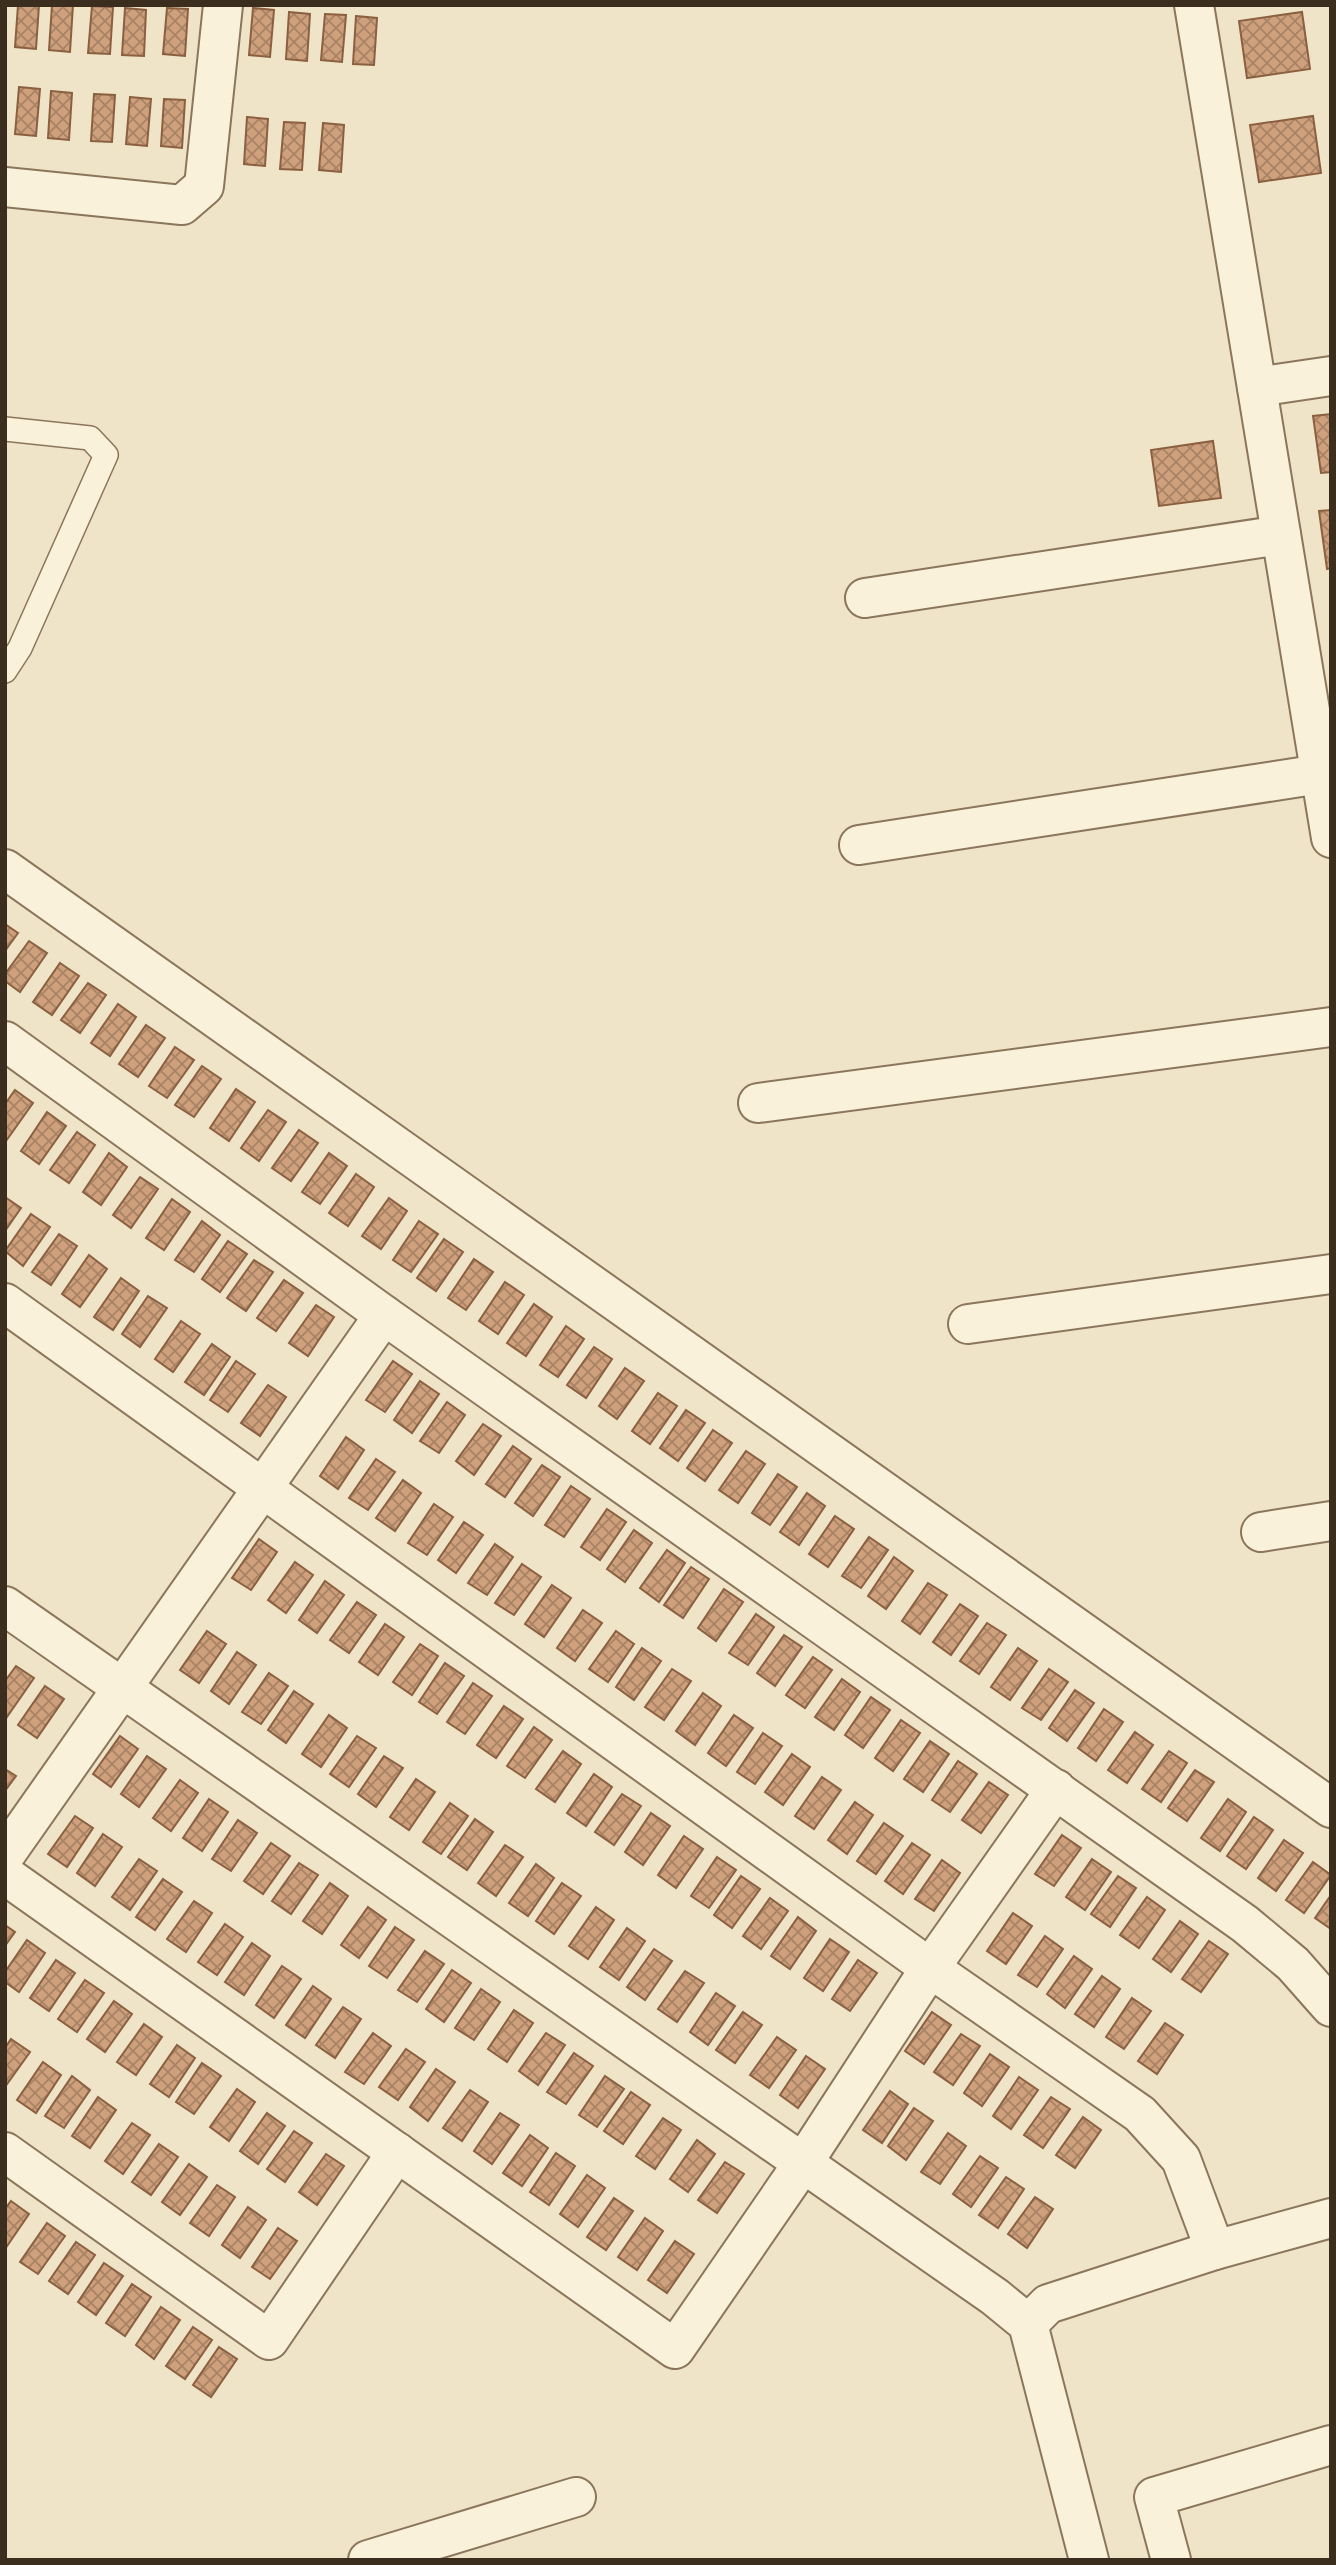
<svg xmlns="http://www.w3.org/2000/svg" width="1336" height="2565" viewBox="0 0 1336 2565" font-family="'Zilla Slab',serif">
<defs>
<pattern id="building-cross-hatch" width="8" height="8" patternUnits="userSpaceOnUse" patternTransform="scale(1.75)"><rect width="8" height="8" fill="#cea07c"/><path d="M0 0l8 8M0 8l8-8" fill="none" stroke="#a88365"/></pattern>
</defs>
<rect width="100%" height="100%" fill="#efe4c7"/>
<g fill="url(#building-cross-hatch)" stroke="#8b6041" stroke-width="2">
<polygon points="18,5 39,5 36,49 15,47"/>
<polygon points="52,5 73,5 70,52 49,50"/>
<polygon points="92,6 113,7 110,54 88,53"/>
<polygon points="125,8 146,10 144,56 122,55"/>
<polygon points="167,8 188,9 185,56 163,54"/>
<polygon points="253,8 274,10 270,57 249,55"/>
<polygon points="289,12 310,14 307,61 286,59"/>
<polygon points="1302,12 1310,69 1247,78 1239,21"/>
<polygon points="325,14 346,15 342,62 321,60"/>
<polygon points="356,16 377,18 374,65 353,64"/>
<polygon points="19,87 40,89 36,136 15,134"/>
<polygon points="51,91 72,93 69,140 48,138"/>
<polygon points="94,94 115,95 112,142 91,141"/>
<polygon points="130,97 151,99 147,146 126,144"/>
<polygon points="164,99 185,100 182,148 161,146"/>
<polygon points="1313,116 1321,173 1259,182 1250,125"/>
<polygon points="247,117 268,119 265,166 244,164"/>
<polygon points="284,122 305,123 302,170 280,169"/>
<polygon points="323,123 344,125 341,172 319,170"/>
<polygon points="1331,414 1331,472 1321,473 1313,416"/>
<polygon points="1213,441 1221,498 1159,506 1151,450"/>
<polygon points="1331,510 1331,568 1327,569 1319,511"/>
<polygon points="5,924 18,933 5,951"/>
<polygon points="29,941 47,953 20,992 5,981 5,974"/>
<polygon points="60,963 79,976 52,1015 33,1002"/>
<polygon points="88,983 106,995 80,1033 61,1020"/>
<polygon points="118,1004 136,1017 110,1056 91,1043"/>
<polygon points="146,1025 165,1038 138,1077 119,1064"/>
<polygon points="175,1047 194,1060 167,1098 149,1086"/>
<polygon points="202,1066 221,1079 194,1117 175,1105"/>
<polygon points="236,1089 255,1102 229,1141 210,1128"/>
<polygon points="15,1090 33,1103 6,1141 5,1104"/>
<polygon points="268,1110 286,1122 259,1161 241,1148"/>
<polygon points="47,1112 66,1126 39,1164 21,1151"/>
<polygon points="299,1130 318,1143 291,1181 272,1168"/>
<polygon points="77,1132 95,1145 69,1183 50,1170"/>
<polygon points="109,1153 127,1167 101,1205 83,1192"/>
<polygon points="329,1153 347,1166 320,1204 302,1192"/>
<polygon points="356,1174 374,1187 348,1226 329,1213"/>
<polygon points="140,1177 158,1189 131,1228 113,1215"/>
<polygon points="5,1197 21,1208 5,1231"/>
<polygon points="389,1198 407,1211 381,1249 362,1236"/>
<polygon points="172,1199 190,1212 164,1250 146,1238"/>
<polygon points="31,1214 50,1227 23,1266 5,1251"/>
<polygon points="202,1221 220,1235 194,1272 175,1260"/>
<polygon points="419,1221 438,1234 411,1272 393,1260"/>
<polygon points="59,1234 77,1246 51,1285 32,1272"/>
<polygon points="444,1239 463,1252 436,1291 417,1278"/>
<polygon points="228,1241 247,1254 220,1292 202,1279"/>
<polygon points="89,1255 107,1269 80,1307 62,1294"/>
<polygon points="474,1259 493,1272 466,1310 448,1298"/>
<polygon points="254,1260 273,1272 246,1311 227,1298"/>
<polygon points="121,1278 139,1291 113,1330 94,1317"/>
<polygon points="284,1280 303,1293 276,1331 257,1318"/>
<polygon points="505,1282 524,1295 498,1334 479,1321"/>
<polygon points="148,1296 167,1308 140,1347 122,1334"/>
<polygon points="534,1304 552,1317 526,1356 507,1343"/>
<polygon points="316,1305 334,1317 308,1356 289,1343"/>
<polygon points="181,1321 200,1334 173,1372 155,1359"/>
<polygon points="566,1326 584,1339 558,1377 540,1365"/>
<polygon points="212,1344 230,1357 204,1395 185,1382"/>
<polygon points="594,1347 612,1359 586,1398 567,1385"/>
<polygon points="236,1361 255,1374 228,1412 210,1400"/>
<polygon points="393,1361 412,1374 385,1412 366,1400"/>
<polygon points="625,1368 644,1381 617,1419 599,1406"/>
<polygon points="420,1381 439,1394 412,1433 394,1420"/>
<polygon points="268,1385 286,1397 260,1436 241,1423"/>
<polygon points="658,1393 677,1406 650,1444 632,1431"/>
<polygon points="447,1402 465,1415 439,1453 420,1441"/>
<polygon points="686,1410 705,1423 678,1461 660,1448"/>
<polygon points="483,1424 501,1436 474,1475 456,1461"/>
<polygon points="713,1430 732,1443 705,1481 687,1468"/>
<polygon points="346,1437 364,1450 338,1489 320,1476"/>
<polygon points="513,1446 531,1459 505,1497 486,1484"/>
<polygon points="746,1451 765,1464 738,1503 719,1490"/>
<polygon points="376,1459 395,1472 368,1510 349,1498"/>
<polygon points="542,1465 560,1477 533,1516 515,1503"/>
<polygon points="778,1474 797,1487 770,1525 752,1513"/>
<polygon points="403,1480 421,1493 395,1531 376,1518"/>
<polygon points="571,1486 590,1499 564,1537 545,1525"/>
<polygon points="807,1493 825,1506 799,1545 780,1532"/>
<polygon points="434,1504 453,1517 427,1555 408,1543"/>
<polygon points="607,1509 626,1522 600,1560 581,1547"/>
<polygon points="835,1516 854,1529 828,1567 809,1554"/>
<polygon points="464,1522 483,1535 456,1573 438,1560"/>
<polygon points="634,1530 652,1543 625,1582 607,1569"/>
<polygon points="869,1537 888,1550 861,1588 842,1576"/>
<polygon points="259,1539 277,1552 251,1590 232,1578"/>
<polygon points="495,1544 513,1557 487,1595 468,1583"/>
<polygon points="667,1550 685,1563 659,1602 640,1588"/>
<polygon points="894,1557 913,1571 886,1609 868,1596"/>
<polygon points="295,1562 313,1575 286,1613 268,1600"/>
<polygon points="522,1564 541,1577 514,1615 495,1603"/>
<polygon points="691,1567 709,1579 683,1618 664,1605"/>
<polygon points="325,1581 344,1595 317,1633 299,1620"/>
<polygon points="928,1583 947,1595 920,1634 902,1621"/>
<polygon points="552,1585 571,1598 544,1637 525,1624"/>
<polygon points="724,1589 743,1602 716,1641 698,1628"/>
<polygon points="357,1602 376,1615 349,1653 330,1640"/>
<polygon points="960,1604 978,1616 951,1655 933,1642"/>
<polygon points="583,1610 602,1623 575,1661 557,1648"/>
<polygon points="756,1614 774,1627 748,1665 729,1653"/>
<polygon points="987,1623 1006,1635 979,1674 960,1661"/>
<polygon points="385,1624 404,1637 378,1675 359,1662"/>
<polygon points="207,1631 226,1644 199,1683 180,1670"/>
<polygon points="616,1631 634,1644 608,1682 589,1669"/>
<polygon points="784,1635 802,1647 775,1686 757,1673"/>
<polygon points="420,1644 438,1656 412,1695 393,1682"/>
<polygon points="642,1648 661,1661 634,1700 616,1687"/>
<polygon points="1018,1648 1037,1661 1010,1700 991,1687"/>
<polygon points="237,1652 256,1665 229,1704 211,1691"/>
<polygon points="813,1657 832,1670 805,1708 786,1695"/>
<polygon points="445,1663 464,1676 437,1714 419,1702"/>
<polygon points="16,1666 34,1678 7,1717 5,1715 5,1681"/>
<polygon points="672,1669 691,1681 664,1720 645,1707"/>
<polygon points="1049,1669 1068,1682 1041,1720 1022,1708"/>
<polygon points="269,1673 288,1686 261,1724 242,1712"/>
<polygon points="842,1679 860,1692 834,1730 815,1717"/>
<polygon points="473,1683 492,1696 465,1734 447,1722"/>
<polygon points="45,1686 64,1699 37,1738 18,1725"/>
<polygon points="1075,1690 1094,1703 1067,1741 1049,1728"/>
<polygon points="294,1691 313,1704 286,1743 268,1730"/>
<polygon points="703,1693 721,1706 695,1745 676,1731"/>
<polygon points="871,1697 890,1710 863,1748 845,1735"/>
<polygon points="504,1706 523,1719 496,1758 477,1745"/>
<polygon points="1104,1709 1123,1722 1096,1761 1078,1748"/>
<polygon points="329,1715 347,1728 321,1767 302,1754"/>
<polygon points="734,1715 753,1728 726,1766 708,1753"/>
<polygon points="901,1720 920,1733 893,1771 875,1758"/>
<polygon points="534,1727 552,1740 525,1778 507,1766"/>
<polygon points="1135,1732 1153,1745 1127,1783 1108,1770"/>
<polygon points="763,1733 782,1746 755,1784 737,1772"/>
<polygon points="120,1736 138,1749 111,1787 93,1774"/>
<polygon points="357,1736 376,1748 349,1787 330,1774"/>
<polygon points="930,1741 949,1754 923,1792 904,1779"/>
<polygon points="563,1751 581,1764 555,1802 536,1789"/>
<polygon points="1169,1751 1187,1763 1161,1802 1142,1789"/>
<polygon points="792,1754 810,1767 783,1805 765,1792"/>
<polygon points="147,1756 166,1769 139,1807 121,1794"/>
<polygon points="384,1756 403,1768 376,1807 358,1794"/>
<polygon points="958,1761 977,1774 950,1812 932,1800"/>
<polygon points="5,1769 16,1776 5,1791"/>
<polygon points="1195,1770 1214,1782 1187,1821 1168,1808"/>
<polygon points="594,1774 612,1787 586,1826 567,1813"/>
<polygon points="822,1777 841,1790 814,1829 795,1816"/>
<polygon points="416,1779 435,1792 409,1830 390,1817"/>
<polygon points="180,1780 198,1793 171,1831 153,1818"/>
<polygon points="989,1782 1008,1795 981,1833 962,1820"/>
<polygon points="622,1794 641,1806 614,1845 595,1832"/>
<polygon points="209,1799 228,1812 202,1851 183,1838"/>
<polygon points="1228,1799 1246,1812 1220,1851 1201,1838"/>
<polygon points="855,1802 873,1815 847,1854 828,1840"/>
<polygon points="450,1803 468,1816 441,1854 423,1842"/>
<polygon points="651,1813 670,1826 643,1865 625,1852"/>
<polygon points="75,1816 93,1828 67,1867 48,1854"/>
<polygon points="1254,1817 1273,1830 1246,1869 1227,1856"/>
<polygon points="475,1819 493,1832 467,1870 448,1857"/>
<polygon points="238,1820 257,1833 231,1871 212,1859"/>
<polygon points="884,1823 903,1836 876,1874 857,1861"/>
<polygon points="103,1834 122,1847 95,1886 77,1873"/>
<polygon points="1062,1835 1081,1848 1054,1886 1035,1874"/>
<polygon points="684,1836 703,1849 676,1888 658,1875"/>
<polygon points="1284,1840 1303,1853 1276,1891 1258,1878"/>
<polygon points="271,1843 290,1856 263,1894 244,1881"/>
<polygon points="912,1843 930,1855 903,1894 885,1881"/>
<polygon points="505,1845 523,1857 496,1896 478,1883"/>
<polygon points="717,1857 736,1870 709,1908 691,1896"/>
<polygon points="139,1859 157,1871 130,1910 112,1897"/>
<polygon points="1092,1859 1111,1872 1085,1910 1066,1897"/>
<polygon points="942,1860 960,1873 934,1911 915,1899"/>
<polygon points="1313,1862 1331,1875 1304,1913 1286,1900"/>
<polygon points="299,1863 318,1875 291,1914 272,1901"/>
<polygon points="536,1864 554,1878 528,1916 509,1903"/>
<polygon points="741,1876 760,1889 732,1928 714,1915"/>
<polygon points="1118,1876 1136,1888 1110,1927 1091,1914"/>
<polygon points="163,1879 182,1892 155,1930 136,1917"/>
<polygon points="330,1883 348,1896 322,1934 303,1921"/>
<polygon points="562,1883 581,1896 554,1934 536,1921"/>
<polygon points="1331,1895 1331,1929 1315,1918"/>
<polygon points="1147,1897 1165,1910 1139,1948 1120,1935"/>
<polygon points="770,1898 788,1911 761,1949 743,1936"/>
<polygon points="194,1901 212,1913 186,1952 167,1939"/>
<polygon points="368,1907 386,1920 359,1958 341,1945"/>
<polygon points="596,1907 614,1920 588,1959 569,1946"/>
<polygon points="1013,1913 1032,1926 1006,1964 987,1951"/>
<polygon points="798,1917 816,1931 790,1969 771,1956"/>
<polygon points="1180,1921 1198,1934 1171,1972 1153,1959"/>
<polygon points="225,1924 243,1937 217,1975 198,1962"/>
<polygon points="5,1925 15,1932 5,1946"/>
<polygon points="395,1927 414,1940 387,1978 369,1966"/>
<polygon points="627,1928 645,1941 619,1980 600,1967"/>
<polygon points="1045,1936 1063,1949 1037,1987 1018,1975"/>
<polygon points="830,1939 849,1952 823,1991 804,1978"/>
<polygon points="27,1940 45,1953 19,1992 5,1982 5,1972"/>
<polygon points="1209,1941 1228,1954 1201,1992 1182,1979"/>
<polygon points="252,1943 270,1956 244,1995 225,1982"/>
<polygon points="654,1949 672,1961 645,2000 627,1987"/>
<polygon points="425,1951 444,1964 417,2002 398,1990"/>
<polygon points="1074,1956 1092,1969 1065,2008 1047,1994"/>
<polygon points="56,1960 75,1973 49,2011 30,1998"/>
<polygon points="858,1960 877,1973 850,2011 832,1999"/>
<polygon points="282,1966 301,1979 274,2018 256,2005"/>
<polygon points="452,1970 471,1983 444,2022 426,2009"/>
<polygon points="685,1971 704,1983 677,2022 658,2009"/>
<polygon points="1102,1976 1120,1989 1094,2027 1075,2014"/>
<polygon points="85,1980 104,1993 77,2032 58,2019"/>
<polygon points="313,1986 331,1999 305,2038 286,2025"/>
<polygon points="481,1989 500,2002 474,2040 455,2028"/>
<polygon points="716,1993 735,2006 708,2045 690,2032"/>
<polygon points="1132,1998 1151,2011 1124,2049 1106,2037"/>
<polygon points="114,2001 132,2014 105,2052 87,2039"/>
<polygon points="343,2007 361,2019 335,2058 316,2045"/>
<polygon points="514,2010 533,2023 507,2062 488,2049"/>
<polygon points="743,2012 762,2025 735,2063 716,2050"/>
<polygon points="932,2012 951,2025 924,2064 905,2051"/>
<polygon points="1165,2023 1183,2035 1157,2074 1138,2061"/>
<polygon points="144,2024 162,2037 136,2075 117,2062"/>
<polygon points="373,2033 391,2046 364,2084 345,2072"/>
<polygon points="546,2033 565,2045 538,2085 519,2071"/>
<polygon points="961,2034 980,2046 953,2085 934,2072"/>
<polygon points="777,2037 796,2050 769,2088 750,2075"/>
<polygon points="11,2039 30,2052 5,2087 5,2048"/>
<polygon points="177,2045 195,2058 169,2097 150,2084"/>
<polygon points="406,2049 425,2062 398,2100 379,2087"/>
<polygon points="574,2053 593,2066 566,2104 547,2092"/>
<polygon points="990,2054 1009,2067 982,2106 964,2093"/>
<polygon points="806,2056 825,2069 798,2108 780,2095"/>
<polygon points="43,2062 61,2075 36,2113 17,2100"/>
<polygon points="202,2063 221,2076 194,2114 176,2102"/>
<polygon points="436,2069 455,2082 428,2121 410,2107"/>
<polygon points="72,2076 90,2090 64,2128 45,2116"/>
<polygon points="605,2076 624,2089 597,2127 579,2115"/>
<polygon points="1019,2077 1038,2090 1011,2129 993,2116"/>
<polygon points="237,2089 255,2102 229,2141 210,2127"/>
<polygon points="470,2090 488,2102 462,2141 443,2128"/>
<polygon points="890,2091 908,2104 882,2143 863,2130"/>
<polygon points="631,2092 650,2105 623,2144 604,2131"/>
<polygon points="98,2097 116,2110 90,2148 72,2136"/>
<polygon points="1051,2097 1070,2109 1043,2148 1024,2135"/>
<polygon points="914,2108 933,2121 906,2160 888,2146"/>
<polygon points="267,2113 285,2126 258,2164 240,2151"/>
<polygon points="500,2113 519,2125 492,2164 474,2151"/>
<polygon points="1083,2117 1101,2130 1075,2168 1056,2155"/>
<polygon points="663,2118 681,2130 655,2169 636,2156"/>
<polygon points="132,2123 150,2135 123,2174 105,2161"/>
<polygon points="294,2131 312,2143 285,2182 267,2169"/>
<polygon points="948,2133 966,2146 940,2184 921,2172"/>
<polygon points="530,2135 548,2148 522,2186 503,2173"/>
<polygon points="697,2140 715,2154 688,2192 670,2179"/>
<polygon points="159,2144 178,2157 151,2195 132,2182"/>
<polygon points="556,2153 575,2166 549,2205 530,2192"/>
<polygon points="326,2154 344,2166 317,2205 299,2192"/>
<polygon points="980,2156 998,2168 971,2207 953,2194"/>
<polygon points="725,2162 744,2174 717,2213 698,2200"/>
<polygon points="189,2164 207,2177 180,2215 162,2202"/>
<polygon points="587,2175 605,2188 578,2227 560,2214"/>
<polygon points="1006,2177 1024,2189 998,2228 979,2215"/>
<polygon points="217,2185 235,2197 209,2236 190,2223"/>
<polygon points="1035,2197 1053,2209 1027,2248 1008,2234"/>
<polygon points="614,2198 633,2211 606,2250 587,2237"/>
<polygon points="11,2201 29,2214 5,2249 5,2209"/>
<polygon points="248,2207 266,2220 240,2258 222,2245"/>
<polygon points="645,2218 663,2231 637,2270 618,2257"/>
<polygon points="47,2223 65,2236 38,2274 20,2262"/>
<polygon points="278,2228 297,2241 270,2279 252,2267"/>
<polygon points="675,2241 694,2254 667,2293 648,2280"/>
<polygon points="76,2242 95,2255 68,2294 49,2281"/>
<polygon points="104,2263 123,2276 96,2315 78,2302"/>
<polygon points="132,2284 151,2297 125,2336 106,2323"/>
<polygon points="161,2307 180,2320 154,2359 136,2345"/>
<polygon points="193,2327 212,2340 185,2379 166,2366"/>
<polygon points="219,2347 237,2359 211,2397 193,2385"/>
</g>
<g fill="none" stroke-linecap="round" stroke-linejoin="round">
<defs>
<polyline id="lane" points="5,429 90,438 106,455 20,648 5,671"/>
<g id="street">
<polyline points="1194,5 1331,838"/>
<polyline points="5,187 182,205 204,186 223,5"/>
<polyline points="1257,387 1331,376"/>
<polyline points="865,598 1281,535"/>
<polyline points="859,845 1320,774"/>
<polyline points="5,869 1331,1808"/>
<polyline points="5,1041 384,1315 1245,1924 1293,1964 1331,2007"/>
<polyline points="758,1103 1331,1027"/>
<polyline points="5,1303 930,1968 1140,2114 1181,2159 1215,2250"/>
<polyline points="968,1324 1331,1274"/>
<polyline points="1261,1532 1331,1521"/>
<polyline points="5,1606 995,2297 1028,2324 1089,2560"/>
<polyline points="5,1855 384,1315"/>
<polyline points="5,1875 675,2349 803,2163 930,1968 1056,1789"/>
<polyline points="5,2152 269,2340 397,2152"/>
<polyline points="1028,2324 1048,2304 1215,2250 1331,2218"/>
<polyline points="368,2560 576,2497"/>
<polyline points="1171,2560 1154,2497 1331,2445"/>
</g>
</defs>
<use href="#lane" stroke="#8b765c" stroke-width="26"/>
<use href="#street" stroke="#8b765c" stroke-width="42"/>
<use href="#lane" stroke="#f9f1da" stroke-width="23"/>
<use href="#street" stroke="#f9f1da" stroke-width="38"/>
</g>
<rect width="1336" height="2565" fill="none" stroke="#3b2e1f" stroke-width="14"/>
</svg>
